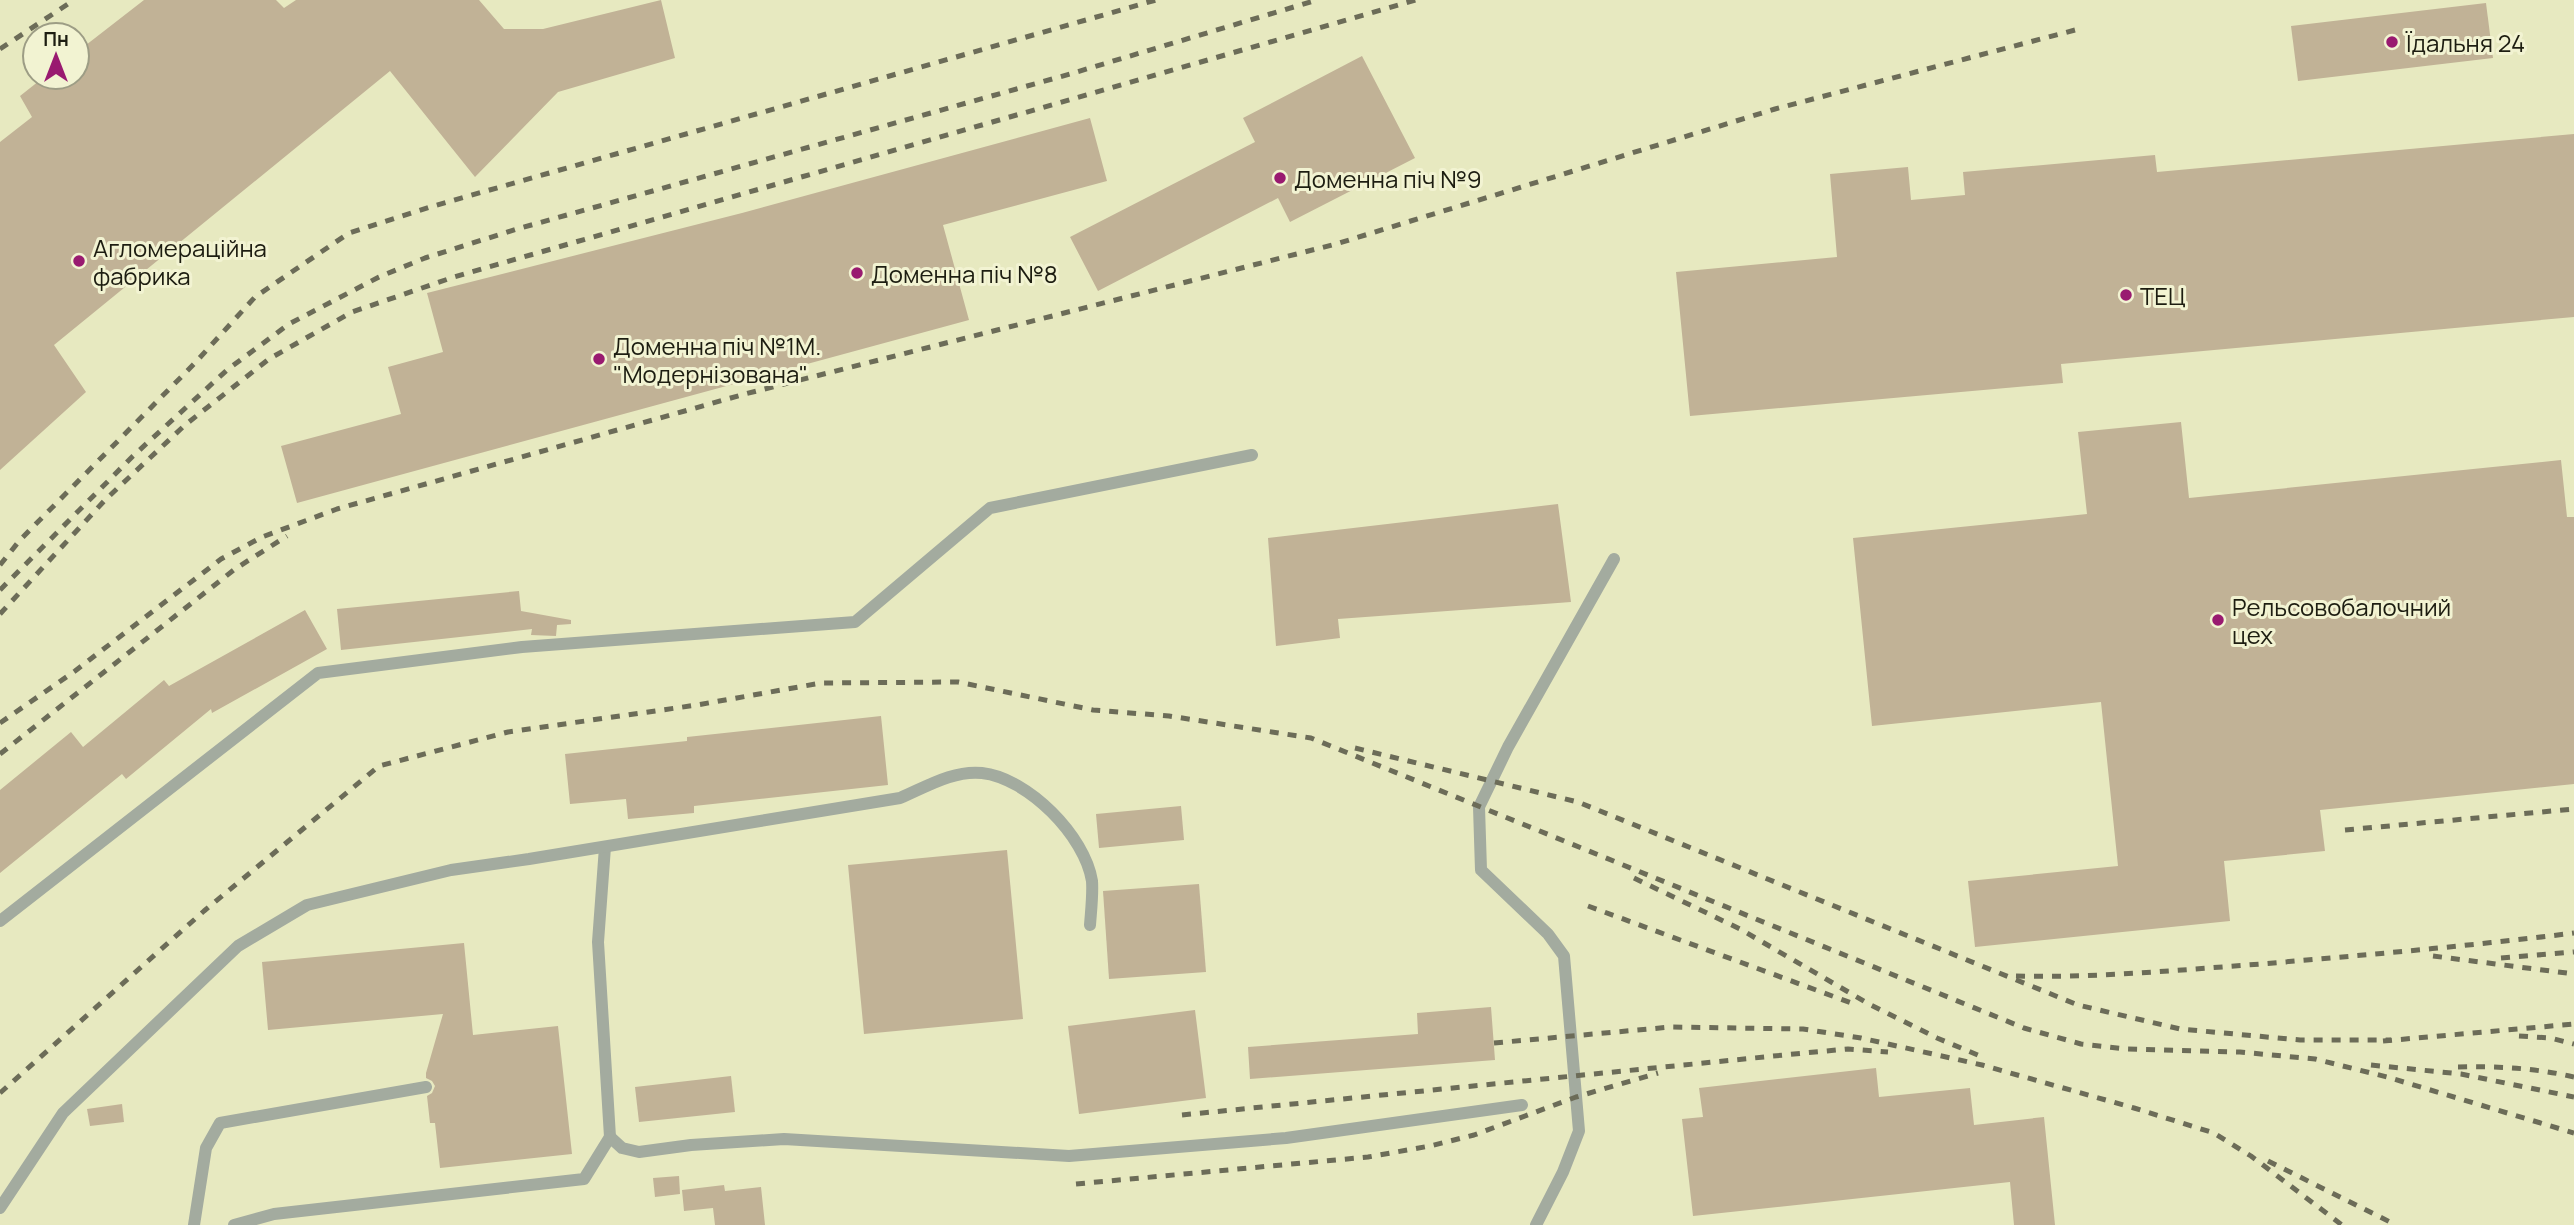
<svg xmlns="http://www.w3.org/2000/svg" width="2574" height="1225" viewBox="0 0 2574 1225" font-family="Manrope,sans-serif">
<rect width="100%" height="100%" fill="#f2f3d2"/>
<path fill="#e7e9c0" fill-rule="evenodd" d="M0 0H2574V1225H0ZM35 35H77V77H35Z"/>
<g fill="#c1b296">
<polygon points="144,0 276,0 284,8 296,0 479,0 504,29 543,29 661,0 675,58 558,92 475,177 390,71 54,345 86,392 0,470 0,142 32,117 20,96 44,77 77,77 77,52"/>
<polygon points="2486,3 2493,58 2298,81 2291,26"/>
<polygon points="1362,56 1415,158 1290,222 1278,198 1098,291 1070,237 1255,142 1243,118"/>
<polygon points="1090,118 1107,181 943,225 969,320 297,503 281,446 401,414 388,367 443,352 427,293 742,213"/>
<polygon points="2574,134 2574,317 2061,364 2063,383 1690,416 1676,272 1837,257 1830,174 1908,167 1911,200 1965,195 1963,172 2155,155 2157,172"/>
<polygon points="2181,422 2189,498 2561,460 2567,517 2574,517 2574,784 2320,810 2325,851 2224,861 2230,921 1975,947 1968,881 2118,866 2101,702 1872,726 1853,538 2087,514 2078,432"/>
<polygon points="1558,504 1571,602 1338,619 1340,638 1276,646 1268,538"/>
<polygon points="519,591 521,611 571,620 571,624 557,625 556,636 531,635 532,629 341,650 337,609"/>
<polygon points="305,610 327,649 212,713 211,709 126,779 122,774 0,873 0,790 71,732 83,747 164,680 169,686"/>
<polygon points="881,716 888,785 694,806 694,813 628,819 626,799 570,804 565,754 687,741 687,737"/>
<polygon points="1181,806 1184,840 1099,848 1096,814"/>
<polygon points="1007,850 1023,1019 864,1034 848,865"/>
<polygon points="1199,884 1206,972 1109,979 1103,891"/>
<polygon points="464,943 473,1035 558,1026 572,1154 440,1168 435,1123 430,1123 427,1096 432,1093 435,1086 432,1081 426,1078 426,1073 443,1014 268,1030 262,962"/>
<polygon points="1491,1007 1495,1060 1250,1079 1248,1047 1418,1034 1417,1013"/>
<polygon points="1195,1010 1206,1098 1079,1114 1068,1026"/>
<polygon points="1876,1068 1879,1097 1970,1088 1974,1125 2044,1117 2055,1225 2014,1225 2010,1182 1693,1216 1682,1119 1703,1117 1699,1088"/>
<polygon points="731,1076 735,1112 639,1122 635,1087"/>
<polygon points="122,1104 124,1122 90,1126 87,1109"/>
<polygon points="679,1176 680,1194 655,1197 653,1178"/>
<polygon points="724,1185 725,1191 761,1187 765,1225 715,1225 713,1208 684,1211 682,1190"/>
</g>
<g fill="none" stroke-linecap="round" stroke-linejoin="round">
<g stroke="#a3ab9f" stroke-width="12">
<polyline points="605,847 598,942 610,1137"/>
<polyline points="0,921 318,673 522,647 855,622 990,508 1252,455"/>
<path d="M0 1208 63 1113 238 946 307 905 451 870 529 859 900 798C926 787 953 770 982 773 1028 778 1085 836 1092 881 1093 895 1091 911 1090 925"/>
<polyline points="194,1225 206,1148 220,1123 426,1087"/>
<polyline points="234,1225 274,1214 584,1179 610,1137 622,1148 639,1152 691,1145 784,1139 1069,1156 1286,1138 1522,1105"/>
<polyline points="1536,1225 1563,1172 1579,1131 1564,956 1548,934 1481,870 1479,807 1508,747 1614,559"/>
</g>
<g stroke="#6c6c58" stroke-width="5" stroke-dasharray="9 9" stroke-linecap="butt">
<polyline points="0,49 74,0"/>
<polyline points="0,565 20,540 194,364 255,297 349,233 430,207 1156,0"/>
<polyline points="0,590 133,456 227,370 289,324 379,277 425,258 517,229 1070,74 1317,0"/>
<polyline points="0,614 105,500 185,425 269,359 352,312 454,277 1416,0"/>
<polyline points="0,723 75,671 221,559 262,537 337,509 745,394 1336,244 1775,109 2075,30"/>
<polyline points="1355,748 1578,802 2078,1005 2180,1029 2300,1040 2391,1040"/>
<polyline points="0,754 235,569 287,536"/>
<polyline points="2345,830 2574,809"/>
<polyline points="1634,878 1740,929 1869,1004 1937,1038 1985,1058"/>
<polyline points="1588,906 1854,1004"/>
<polyline points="2433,956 2574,974"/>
<polyline points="2501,958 2574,952"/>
<path d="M2016 976C2098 978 2179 970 2261 964 2366 955 2470 946 2574 933"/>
<polyline points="2519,1036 2550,1038 2574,1044"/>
<polyline points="2383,1041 2574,1024"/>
<polyline points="1494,1043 1671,1027 1803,1029 1861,1038 1982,1065 2134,1108 2214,1133 2251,1156 2342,1225"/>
<polyline points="2371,1065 2461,1074 2574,1097"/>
<path d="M2458 1067C2498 1066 2535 1068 2574 1077"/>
<polyline points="0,1093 204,911 379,766 508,732 697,705 821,683 958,682 1093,710 1169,716 1311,738 2024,1028 2081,1044 2126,1049 2240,1052 2315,1059 2387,1077 2574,1133"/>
<polyline points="1182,1115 1804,1053 1848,1049 1888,1052"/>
<polyline points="2268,1161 2396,1225"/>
<polyline points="1076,1184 1368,1157 1430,1146 1474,1135 1576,1097 1658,1073"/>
</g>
</g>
<g fill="#991a70" stroke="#f2f3d2" stroke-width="2.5">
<circle cx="2392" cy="42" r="7"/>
<circle cx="1280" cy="178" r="7"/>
<circle cx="79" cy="261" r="7"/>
<circle cx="857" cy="273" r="7"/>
<circle cx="2126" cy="295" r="7"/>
<circle cx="599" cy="359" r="7"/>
<circle cx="2218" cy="620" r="7"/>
</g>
<g text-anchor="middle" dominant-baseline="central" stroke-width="6" stroke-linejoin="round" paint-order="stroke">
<g font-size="24" fill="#1d1d11" stroke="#f2f3d2" text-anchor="start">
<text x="2406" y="42">Їдальня 24</text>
<text x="1294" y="178">Доменна піч №9</text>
<text x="93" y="247">Агломераційна<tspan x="93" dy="28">фабрика</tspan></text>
<text x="871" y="273">Доменна піч №8</text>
<text x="2140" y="295">ТЕЦ</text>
<text x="613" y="345">Доменна піч №1М.<tspan x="613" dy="28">"Модернізована"</tspan></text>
<text x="2232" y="606">Рельсовобалочний<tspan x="2232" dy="28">цех</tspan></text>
</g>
</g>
<g transform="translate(56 56)"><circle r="33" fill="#f2f3d2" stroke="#9d9d85" stroke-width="2"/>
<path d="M0-5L12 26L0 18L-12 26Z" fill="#991a70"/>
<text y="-10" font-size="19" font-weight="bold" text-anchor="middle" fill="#1d1d11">Пн</text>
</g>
</svg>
